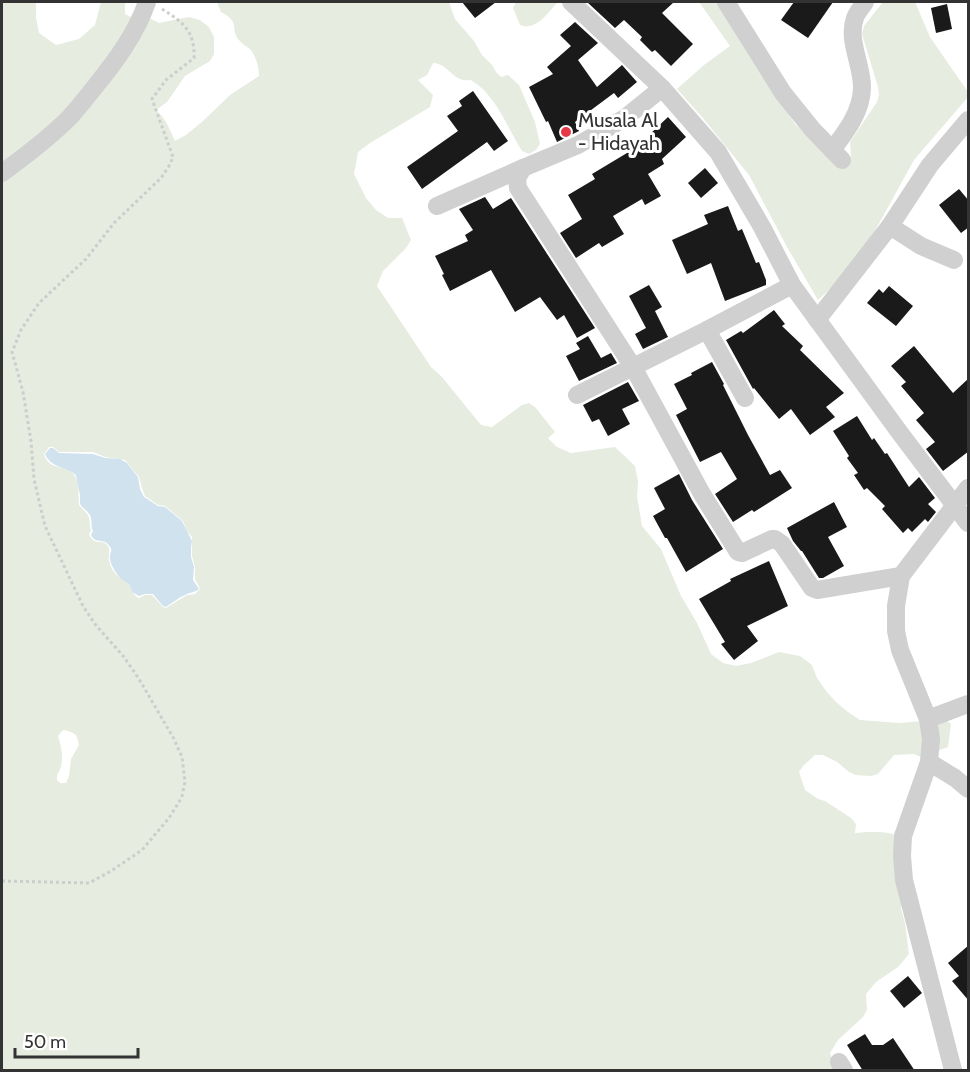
<svg xmlns="http://www.w3.org/2000/svg" width="970" height="1072" viewBox="0 0 970 1072" font-family="Cabin,sans-serif">
<rect width="100%" height="100%" fill="#fff"/>
<g fill="#e6ecdf" fill-rule="evenodd">
<path d="M2 2H36V18L39 33 56 45 79 39 95 25 101 2H125V14L141 22 149 18 159 23 189 17 200 20 209 27 214 37V54L210 61 185 76 167 102 156 110C166 119 170 130 175 141L186 135 203 121 230 95 259 76C259 67 256 56 250 49 246 46 241 43 238 39 230 27 241 23 221 12L217 2H449L455 19 474 41 482 55 492 65 496 72 501 77 508 75 519 85 535 122 540 144 536 150 529 154 522 151C507 127 496 95 471 80 452 83 450 64 433 63L427 75 418 80 433 95 430 107 370 143 358 152 354 174 366 198 376 210 388 218H402L411 240 406 248 383 271 377 286 431 367 442 377 481 425 492 427 522 405 529 403 535 407 555 432 548 438 557 447 571 453 615 447 635 466 638 481 637 496 642 526 661 549 681 596 697 623 711 654 723 663 736 666 751 663 779 652 800 656 812 665 817 678 826 691 836 702 848 712 860 720 900 723 945 719 951 724 948 747 921 757 914 754 894 755 878 774 871 776 856 775 849 772 837 762 823 755H815L803 766 799 772 805 790 818 799 825 801 851 818 856 824 855 833C868 832 888 830 900 837L901 909 905 923 909 954 898 967 876 982 866 994 867 1010 863 1017 838 1040 830 1053 835 1070H2ZM49 447H53L59 452H93L105 457 125 460 139 477 142 488 145 496 158 505 165 506 183 521 187 531 192 537V556L195 567V579L200 589 195 594 187 595 166 608 163 607 152 595H145L139 598C131 594 133 589 127 583 118 576 112 573 109 561 108 556 111 551 108 546 103 538 94 547 89 534L91 531C90 527 90 523 89 518 88 513 82 509 79 505 78 496 80 483 75 476 66 463 49 472 44 454ZM64 730C75 733 77 733 79 745L71 759 69 776 66 783H60L57 780V775C65 764 62 748 58 736L62 731Z"/>
<path d="M516 2H558C547 13 537 31 520 25L513 8Z"/>
<polygon points="699,2 717,2 795,124 841,169 847,164 851,158 850,142 877,102 879,95 878,87 862,34 864,26 883,2 915,2 930,37 968,92 968,97 914,160 871,238 832,287 818,300 787,247 749,175 702,117 677,89 704,65 730,46"/>
</g>
<path fill="#cfe2ee" d="M50 448H53L59 453 93 454 105 458 120 459 127 463 138 477 140 489 144 497 158 506 165 507 182 521 192 541 191 548V557L194 567 193 580 199 589C194 593 190 592 185 595 178 598 172 603 166 607L163 606 153 594H145L139 596 132 592C130 580 122 583 117 574 114 570 109 561 110 556 110 551 113 552 110 547 105 537 96 545 91 535L93 531C91 527 92 523 91 518 90 512 83 509 80 504V495L76 475C65 466 51 468 45 454Z"/>
<g fill="#1a1a1a">
<polygon points="462,2 496,2 475,18"/>
<polygon points="587,2 674,2 662,13 693,44 671,66 655,50 652,52 640,40 642,37 624,20 615,28"/>
<polygon points="794,2 833,2 808,38 781,20"/>
<polygon points="947,4 952,29 936,33 931,8"/>
<polygon points="575,22 598,43 578,60 597,87 622,65 637,82 618,98 614,93 575,122 579,131 557,142 548,121 546,122 529,87 553,74 547,67 571,46 560,35"/>
<polygon points="473,91 508,141 494,151 487,142 422,189 407,167 458,131 447,116 462,106 459,101"/>
<polygon points="668,117 686,137 662,159 664,164 648,174 661,196 645,205 642,199 613,216 624,234 602,247 599,243 576,258 560,233 582,219 568,195 595,179 592,174 652,138 649,135"/>
<polygon points="705,168 718,183 701,198 688,183"/>
<polygon points="959,189 969,201 969,227 961,233 939,205"/>
<polygon points="485,197 493,209 511,198 595,328 577,338 564,315 557,320 540,297 515,312 491,270 450,291 442,275 444,274 435,256 468,241 465,235 473,230 459,209"/>
<polygon points="728,206 738,231 742,229 756,263 759,262 766,280 766,285 725,301 711,263 687,274 672,240 708,224 704,215"/>
<polygon points="649,285 662,307 655,311 668,337 643,349 635,334 646,328 629,296"/>
<polygon points="889,286 913,306 896,326 867,303 879,289 883,293"/>
<polygon points="774,310 785,324 782,326 803,346 800,350 844,393 826,407 835,417 810,435 791,409 779,419 754,388 753,389 726,340 741,331 743,333"/>
<polygon points="588,336 601,358 611,353 617,363 579,381 566,356 580,349 576,343"/>
<polygon points="914,346 953,393 969,378 969,451 943,471 926,449 935,442 916,420 924,413 901,386 906,382 891,366"/>
<polygon points="712,362 724,384 723,385 748,435 770,475 780,470 792,488 754,512 752,510 733,522 715,494 737,479 721,452 700,462 676,415 687,409 674,384 692,375 691,373"/>
<polygon points="628,382 639,401 622,409 630,424 608,436 599,419 592,422 583,405"/>
<polygon points="857,416 872,440 874,438 885,454 887,453 909,487 919,477 935,498 928,504 936,512 928,522 925,519 912,532 908,528 903,533 882,509 885,506 867,488 864,490 854,475 858,473 847,458 849,456 833,431"/>
<polygon points="679,474 692,500 723,549 686,572 667,538 665,538 653,516 665,509 654,488"/>
<polygon points="834,502 847,527 828,537 844,566 823,578 819,578 802,551 801,551 793,541 787,528"/>
<polygon points="769,561 788,606 747,626 758,641 734,660 721,644 725,642 699,599 731,581 730,579"/>
<polygon points="969,945 969,1001 952,981 959,976 948,963"/>
<polygon points="908,976 922,993 904,1008 890,991"/>
<polygon points="865,1034 872,1045 883,1045 893,1038 915,1071 863,1071 847,1045"/>
</g>
<g fill="none" stroke-linecap="round" stroke-linejoin="round">
<path stroke="#cdcdcd" stroke-width="3" stroke-dasharray="3 3" stroke-linecap="butt" d="M2 881 89 883 111 871 142 850 169 818 179 802 182 796 185 782 182 757 174 739 139 679 124 657 95 624 83 606 45 526 34 479 31 441 23 392 12 352 21 330 39 303 86 259 114 223 161 178 169 166 173 157 152 99 166 80 194 58C195 31 183 22 162 9"/>
<g stroke="#d0d0d0" stroke-width="18">
<polyline points="571,2 662,88 718,152 762,227 792,285 900,433 968,523"/>
<polyline points="726,2 783,93 812,129 842,160"/>
<polyline points="662,88 625,118 578,145 523,168 517,178 518,188 633,367 702,494 738,552 742,553 772,539 775,539 782,544 812,588 817,590 901,576"/>
<path d="M832 150C846 132 862 111 862 87 862 64 847 40 855 18 857 12 862 7 865 2"/>
<path d="M2 173C24 157 51 136 70 117 78 108 86 98 94 88 115 62 136 34 147 2"/>
<polyline points="437,206 523,168"/>
<polyline points="890,226 921,246 954,260"/>
<polyline points="817,320 890,226 930,165 968,120"/>
<polyline points="707,330 745,398"/>
<polyline points="577,395 707,330 792,285"/>
<polyline points="928,719 968,704"/>
<polyline points="929,762 955,778 968,789"/>
<polyline points="839,1062 844,1070"/>
<polyline points="953,1070 904,880 902,856 903,836 929,762 931,739 928,719 900,650 896,631 896,606 901,576 968,488"/>
</g>
</g>
<circle fill="#e63946" stroke="#fff" stroke-width="2" cx="566" cy="132" r="6"/>
<g text-anchor="middle" dominant-baseline="central" stroke-width="6" stroke-linejoin="round" paint-order="stroke">
<g font-size="20" fill="#333" stroke="#fff" text-anchor="start">
<text x="578" y="120">Musala Al<tspan x="578" dy="23">- Hidayah</tspan></text>
</g>
</g>
<rect width="970" height="1072" fill="none" stroke="#333333" stroke-width="6"/>
<path d="M15 1048v9h123v-9" fill="none" stroke="#333333" stroke-width="3"/>
<text x="24" y="1048" font-size="18" fill="#333333" stroke="#ffffff" stroke-width="4.5" paint-order="stroke">50 m</text>
</svg>
